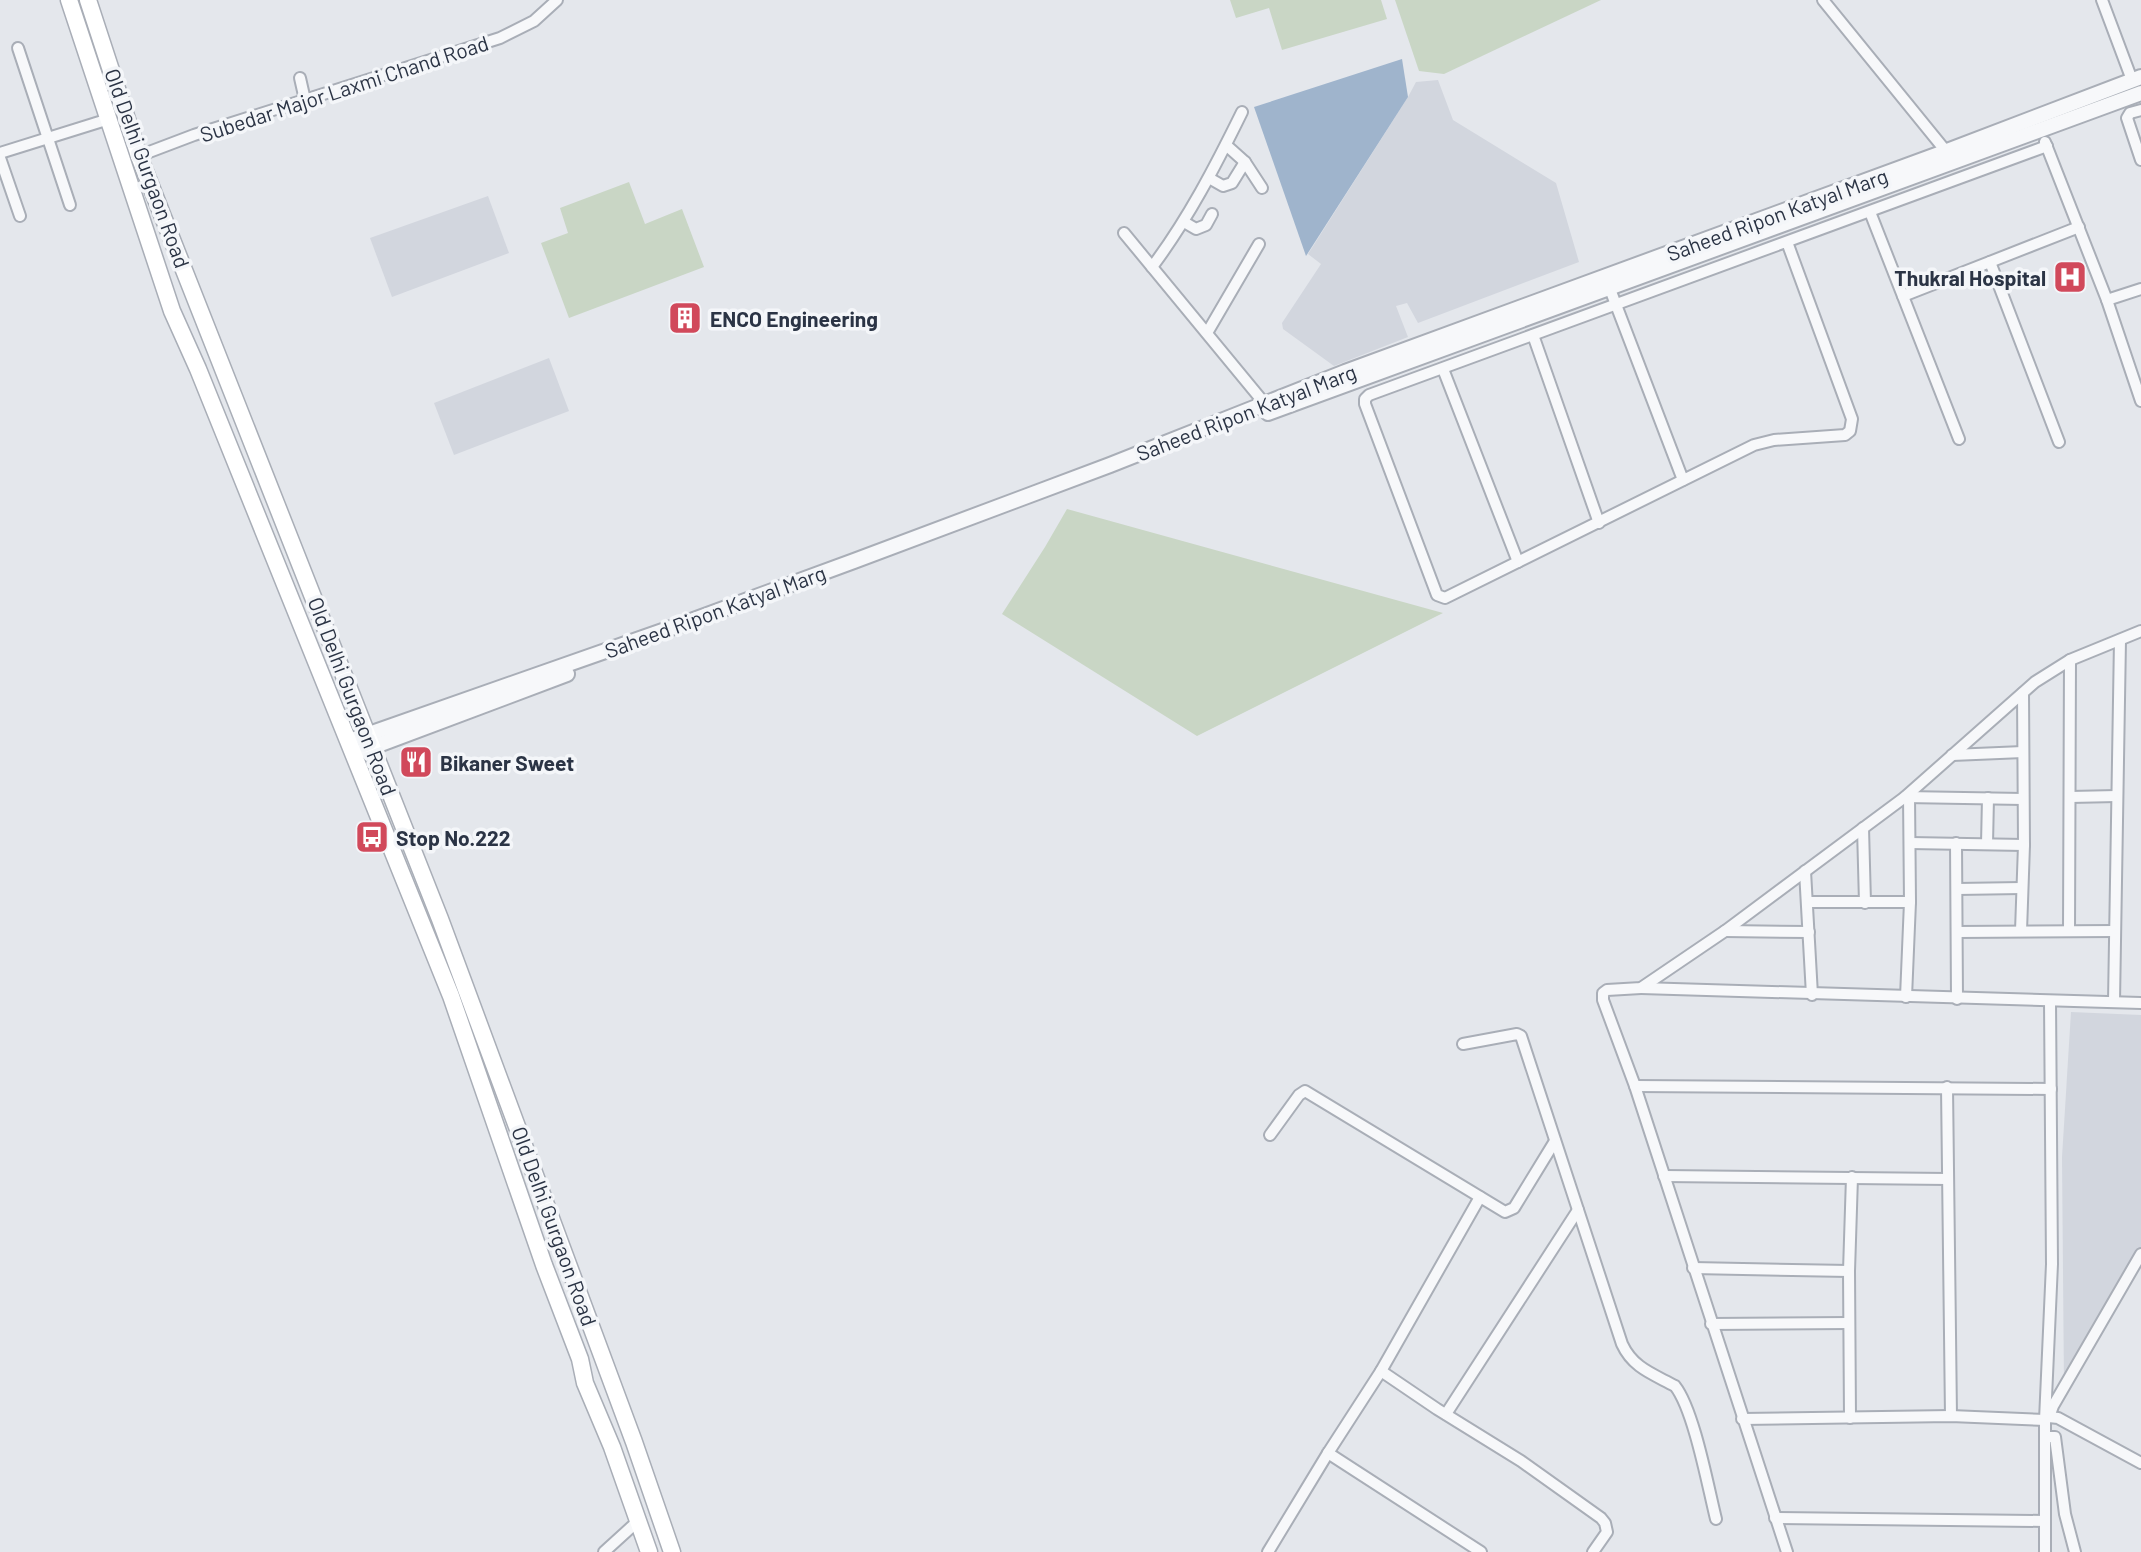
<svg xmlns="http://www.w3.org/2000/svg" width="2141" height="1552" viewBox="0 0 2141 1552" font-family="Barlow,sans-serif">
<rect width="100%" height="100%" fill="#e4e7ec"/>
<g fill="#d2d6de">
<polygon points="1438,80 1453,120 1556,183 1579,262 1418,323 1407,303 1396,306 1408,337 1334,366 1283,329 1282,323 1321,264 1308,254 1408,97 1416,82"/>
<polygon points="488,196 509,253 392,297 370,238"/>
<polygon points="549,358 569,411 454,455 434,403"/>
<polygon points="2071,1012 2141,1015 2141,1257 2064,1387 2062,1157"/>
</g>
<g fill="#c9d6c5">
<polygon points="1230,0 1381,0 1387,19 1282,50 1269,8 1236,18"/>
<polygon points="1395,0 1601,0 1444,74 1419,71"/>
<polygon points="629,182 645,224 682,209 704,267 569,318 541,243 568,233 560,208"/>
<polygon points="1067,509 1443,613 1197,736 1002,614 1045,547"/>
</g>
<polygon fill="#9fb4cc" points="1402,59 1408,97 1306,256 1254,107"/>
<g fill="none" stroke-linecap="round" stroke-linejoin="round">
<defs>
<g id="minor">
<polyline points="1823,0 1949,155"/>
<polyline points="2102,0 2132,80"/>
<polyline points="18,48 70,205"/>
<polyline points="300,78 305,100"/>
<polyline points="2141,110 2130,113 2127,118 2141,160"/>
<polyline points="2045,142 2107,300 2141,401"/>
<polyline points="1226,145 1245,162 1262,188"/>
<polyline points="0,153 109,119"/>
<polyline points="136,157 194,135 500,38 534,21 557,0"/>
<polyline points="0,158 20,216"/>
<polyline points="1209,178 1223,186 1232,183 1245,162"/>
<polyline points="1870,212 1959,439"/>
<polyline points="1184,222 1196,229 1206,225 1212,214"/>
<polyline points="1124,233 1265,404"/>
<polyline points="1787,242 1852,419 1850,431 1845,435 1774,440 1754,445 1445,598 1437,595 1365,404 1365,399 1369,395 2047,146"/>
<polyline points="1990,262 2059,442"/>
<path d="M1152 267C1188 219 1215 167 1242 112"/>
<polyline points="1610,289 1683,480"/>
<polyline points="1903,296 2079,227"/>
<polyline points="2107,300 2141,289"/>
<polyline points="1207,333 1259,244"/>
<polyline points="1533,335 1599,523"/>
<polyline points="1443,369 1518,562"/>
<polyline points="1952,755 2023,752"/>
<polyline points="1905,797 2023,799"/>
<polyline points="2070,797 2117,796"/>
<polyline points="1863,828 1865,903"/>
<polyline points="1910,843 2024,845"/>
<polyline points="1956,843 1957,999"/>
<polyline points="1987,844 1988,798"/>
<polyline points="1805,871 1812,995"/>
<polyline points="1957,889 2022,888"/>
<polyline points="1807,902 1910,902"/>
<polyline points="1725,931 1809,932"/>
<polyline points="2021,931 2024,845 2023,693"/>
<polyline points="2069,931 2070,660"/>
<polyline points="1957,932 2115,931"/>
<polyline points="1641,988 2141,1003"/>
<polyline points="1906,997 1910,902 1909,796"/>
<polyline points="2114,1002 2120,640"/>
<path d="M1463 1044 1517 1034 1521 1036 1622 1344C1633 1368 1653 1374 1675 1386 1694 1410 1708 1487 1716 1519"/>
<polyline points="1635,1086 2051,1089"/>
<polyline points="1947,1087 1951,1416"/>
<polyline points="1270,1135 1299,1095 1305,1091 1505,1212 1514,1208 1555,1141"/>
<polyline points="1664,1176 1948,1179"/>
<polyline points="1693,1268 1849,1271"/>
<polyline points="1711,1324 1849,1323"/>
<polyline points="1381,1371 1437,1409 1521,1461 1601,1518 1605,1523 1607,1532 1593,1552"/>
<polyline points="1446,1414 1578,1210"/>
<polyline points="2049,1417 2053,1406 2141,1254"/>
<polyline points="1850,1418 1849,1271 1852,1177"/>
<polyline points="1742,1419 1951,1416 2045,1420 2049,1417 2058,1418 2141,1463"/>
<polyline points="2045,1437 2055,1437 2065,1514 2075,1552"/>
<polyline points="1328,1453 1481,1552"/>
<polyline points="1775,1518 2045,1521"/>
<polyline points="604,1552 638,1521"/>
<polyline points="1268,1552 1328,1453 1381,1371 1480,1197"/>
<polyline points="1787,1552 1635,1086 1603,1000 1603,993 1607,990 1641,988 1725,931 1905,797 2035,682 2070,660 2141,631"/>
<polyline points="2045,1552 2045,1420 2052,1264 2050,1001"/>
</g>
<g id="tertiary">
<polyline points="1268,413 2141,93"/>
<polyline points="349,741 688,622 854,561 1110,465 1345,372 1947,151 2141,77"/>
<polyline points="354,754 567,674"/>
</g>
<g id="secondary">
<polyline points="69,0 172,311 198,369 451,996 544,1265 580,1359 585,1383 612,1447 649,1552"/>
<polyline points="88,0 139,156 440,919 634,1442 672,1552"/>
</g>
</defs>
<use href="#minor" stroke="#a9aeb7" stroke-width="14"/>
<use href="#tertiary" stroke="#a9aeb7" stroke-width="18"/>
<use href="#secondary" stroke="#a9aeb7" stroke-width="19"/>
<use href="#minor" stroke="#f7f8fa" stroke-width="10"/>
<use href="#tertiary" stroke="#f7f8fa" stroke-width="14"/>
<use href="#secondary" stroke="#fff" stroke-width="16"/>
</g>
<defs>
<symbol id="hospital-square" viewBox="-11 -11 22 22"><rect x="-9" y="-9" width="18" height="18" rx="4" fill="#d1495b" stroke="#f4f6f9"/><path d="M-5-5h3v3.5h4V-5h3V5h-3V1.5h-4V5h-3Z" fill="#fff"/></symbol>
<symbol id="building-square" viewBox="-11 -11 22 22"><rect x="-9" y="-9" width="18" height="18" rx="4" fill="#d1495b" stroke="#f4f6f9"/><path d="M-4-6H4V6H1V3H-1V6H-4ZM-2.5-4.3h1.7v1.8h-1.7ZM.8-4.3h1.7v1.8H.8ZM-2.5-1h1.7V.8h-1.7ZM.8-1h1.7V.8H.8Z" fill="#fff"/></symbol>
<symbol id="restaurant-square" viewBox="-11 -11 22 22"><rect x="-9" y="-9" width="18" height="18" rx="4" fill="#d1495b" stroke="#f4f6f9"/><path d="M-5-6h1v4h1v-4h1v4h1v-4h1v5L-1.5 .5V6h-2V.5L-5-1ZM5-6V6H3V1.5H1.5Q1.5-4 5-6Z" fill="#fff"/></symbol>
<symbol id="bus-square" viewBox="-11 -11 22 22"><rect x="-9" y="-9" width="18" height="18" rx="4" fill="#d1495b" stroke="#f4f6f9"/><path d="M-5-6H5V4H4V6H2V4H-2V6H-4V4H-5ZM-3.5-4V0h7V-4ZM-3.5 1.2v1.5H-2V1.2ZM2 1.2v1.5H3.5V1.2Z" fill="#fff"/></symbol>
</defs>
<g fill-rule="evenodd">
<use href="#hospital-square" x="2051" y="258" width="38" height="38"/>
<use href="#building-square" x="666" y="299" width="38" height="38"/>
<use href="#restaurant-square" x="397" y="743" width="38" height="38"/>
<use href="#bus-square" x="353" y="818" width="38" height="38"/>
</g>
<g text-anchor="middle" dominant-baseline="central" stroke-width="7" stroke-linejoin="round" paint-order="stroke">
<g font-size="21" fill="#2b3445" stroke="#f4f6f9">
<text transform="translate(344 88) rotate(-18)">Subedar Major Laxmi Chand Road</text>
<text transform="translate(148 168) rotate(70)">Old Delhi Gurgaon Road</text>
<text transform="translate(1777 214) rotate(-20)">Saheed Ripon Katyal Marg</text>
<text transform="translate(1246 412) rotate(-21)">Saheed Ripon Katyal Marg</text>
<text transform="translate(715 611) rotate(-20)">Saheed Ripon Katyal Marg</text>
<text transform="translate(353 696) rotate(69)">Old Delhi Gurgaon Road</text>
<text transform="translate(555 1226) rotate(70)">Old Delhi Gurgaon Road</text>
</g>
<g font-size="21" font-weight="bold" fill="#2b3445" stroke="#f4f6f9" text-anchor="start">
<text x="2046" y="277" text-anchor="end">Thukral Hospital</text>
<text x="710" y="318">ENCO Engineering</text>
<text x="440" y="762">Bikaner Sweet</text>
<text x="396" y="837">Stop No.222</text>
</g>
</g>
</svg>
